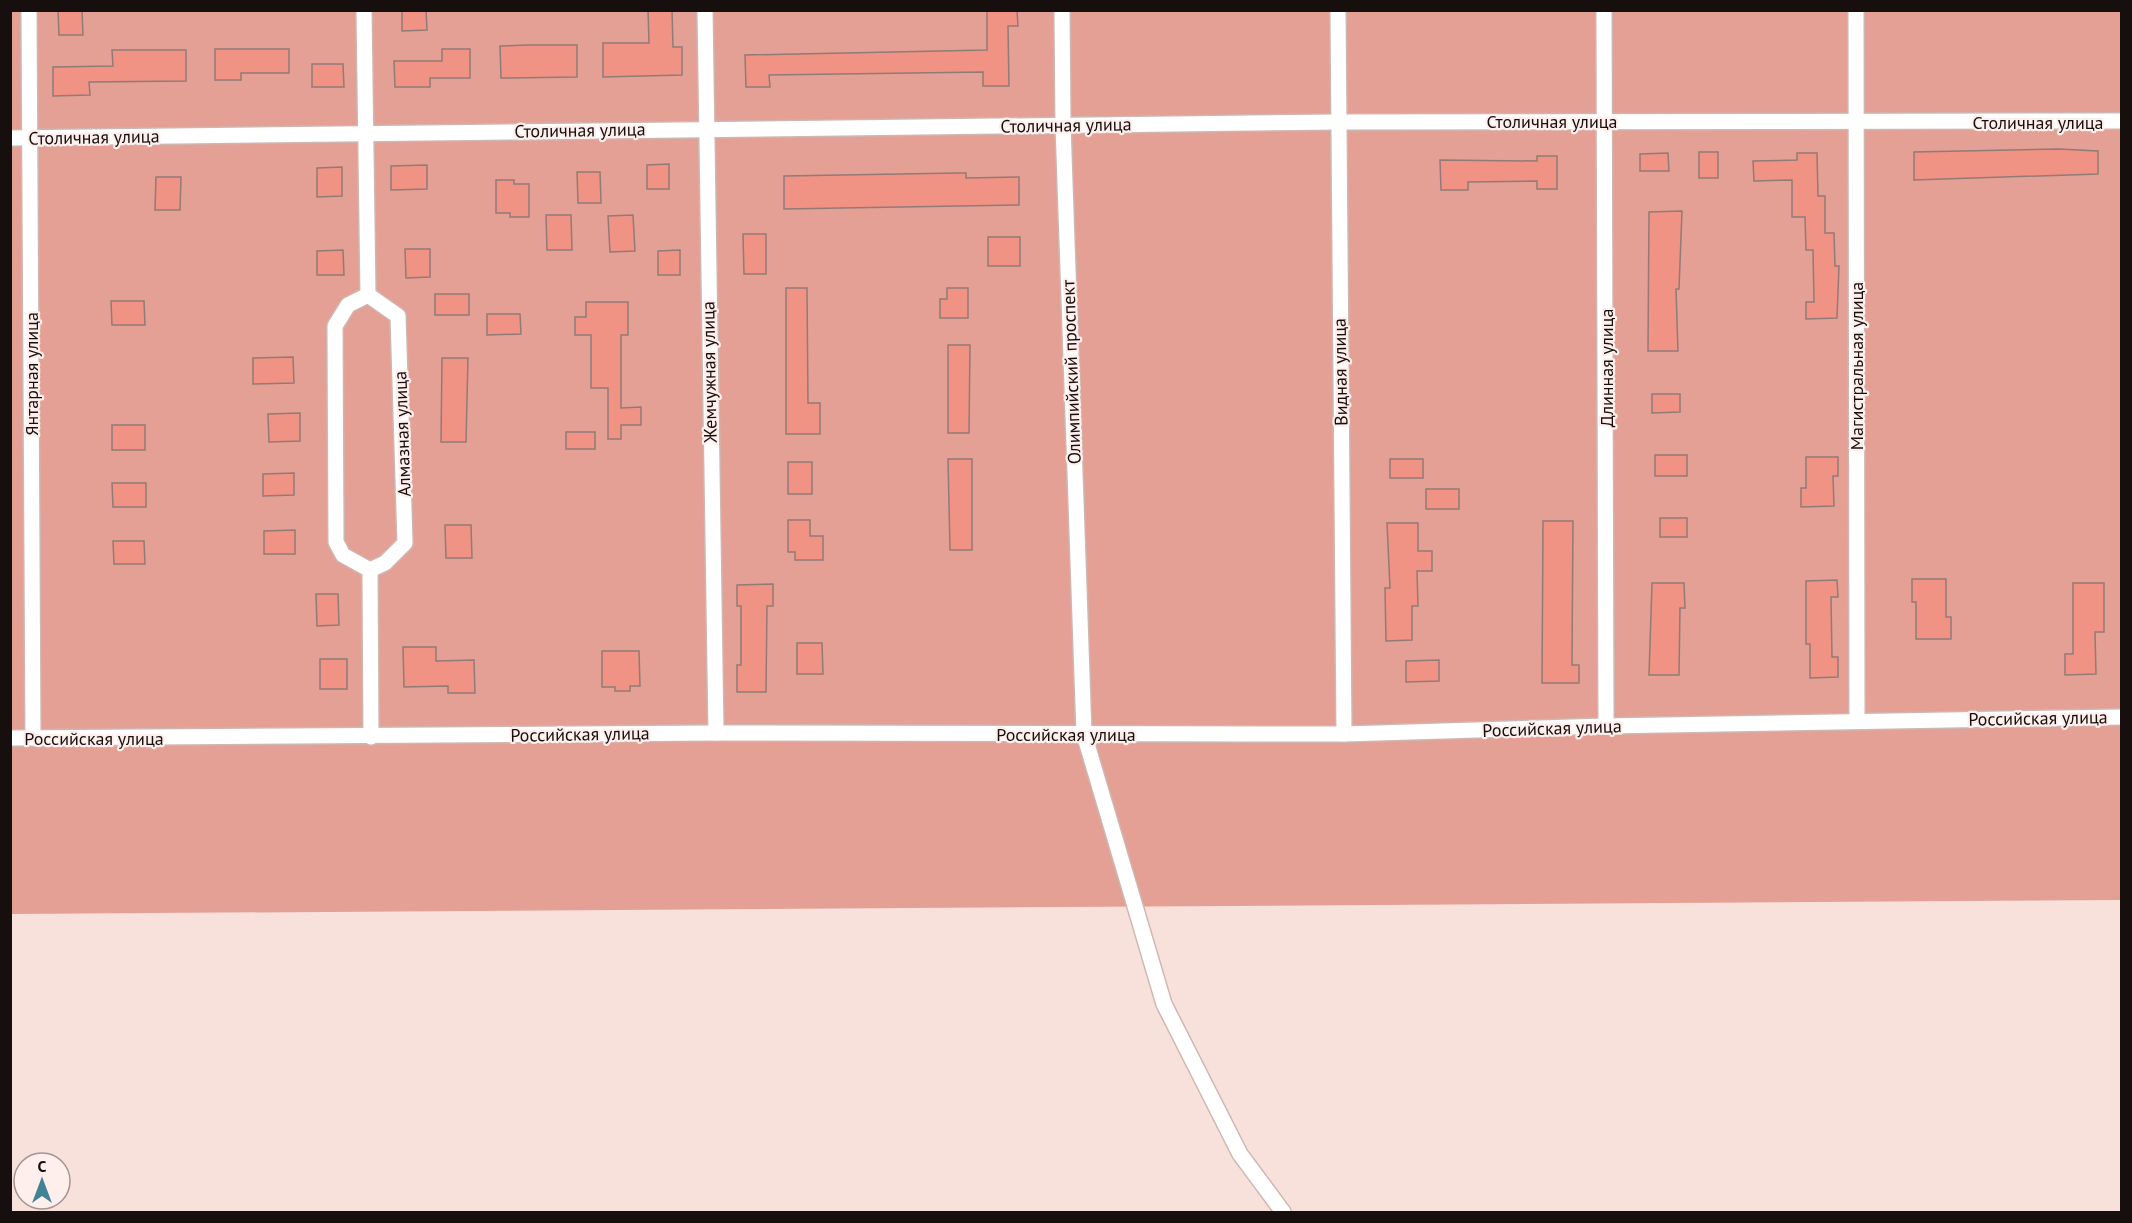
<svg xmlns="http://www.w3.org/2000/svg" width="2132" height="1223" viewBox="0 0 2132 1223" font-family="'PT Sans',sans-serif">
<rect width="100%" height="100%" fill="#f8e0db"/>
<polygon fill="#e4a094" points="10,11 2121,11 2121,900 11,914"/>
<g fill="#f09384" stroke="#917b77" stroke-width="1.5">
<polygon points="58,10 82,10 83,35 59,35"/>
<polygon points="402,10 426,10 427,30 402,31"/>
<polygon points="648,10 672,10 673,47 682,47 682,75 603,77 603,43 649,43"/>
<polygon points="987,10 1017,10 1018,26 1008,26 1009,86 983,86 983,72 769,75 770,87 746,87 745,55 987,50"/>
<polygon points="528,45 577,45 577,77 501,78 500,46"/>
<polygon points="215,49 289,49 289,73 241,73 241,80 215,80"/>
<polygon points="442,49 470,49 470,78 430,78 430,87 395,87 394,61 442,61"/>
<polygon points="112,50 186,50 186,81 89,82 90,95 53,96 53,67 113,66"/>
<polygon points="312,64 343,64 344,87 312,87"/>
<polygon points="2059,149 2098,151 2098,174 1914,180 1914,152"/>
<rect x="1699" y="152" width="19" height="26"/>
<polygon points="1668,153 1669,171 1640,171 1640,154"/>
<polygon points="1797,153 1817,153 1818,196 1825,196 1825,233 1834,233 1835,266 1839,266 1837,318 1806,319 1806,302 1814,302 1813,250 1806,250 1805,217 1792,217 1792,180 1754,181 1753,161 1797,160"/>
<polygon points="1537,156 1557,156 1557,189 1537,189 1537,181 1468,182 1468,190 1441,190 1440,160 1537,161"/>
<polygon points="669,164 669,189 647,189 647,165"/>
<polygon points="427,165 427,189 391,190 391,166"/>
<polygon points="342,167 342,196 317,197 317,168"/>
<polygon points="577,172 600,172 601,203 578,203"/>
<polygon points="958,173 966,173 966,178 1019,177 1019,205 784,209 784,176"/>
<polygon points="156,177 181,177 180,210 155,210"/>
<polygon points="496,180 514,180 514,184 529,184 529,217 510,217 510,213 496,213"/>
<polygon points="1682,211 1679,289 1676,289 1678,351 1648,351 1649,212"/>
<polygon points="546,215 571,215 572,250 547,250"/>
<polygon points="633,215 635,251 610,252 608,216"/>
<polygon points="743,234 766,234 766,274 744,274"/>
<rect x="988" y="237" width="32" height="29"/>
<polygon points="405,249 430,249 430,277 406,278"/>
<polygon points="343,250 344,275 317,275 317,251"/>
<polygon points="680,250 680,275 658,275 658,251"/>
<polygon points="786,288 807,288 808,403 820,403 820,434 786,434"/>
<polygon points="947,288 968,288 968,318 940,318 940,299 947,299"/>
<rect x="435" y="294" width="34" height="21"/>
<polygon points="111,301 144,301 145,325 112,325"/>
<polygon points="586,302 628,302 628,335 621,335 621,408 641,407 641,425 621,425 621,439 608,439 608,388 591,388 591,335 575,335 575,317 586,317"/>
<polygon points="487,314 520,314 521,334 487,335"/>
<polygon points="948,345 970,345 969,433 948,433"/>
<polygon points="293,357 294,383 253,384 253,358"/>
<polygon points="442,358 468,358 466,442 441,442"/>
<polygon points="1652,394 1680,394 1680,412 1652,413"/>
<polygon points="300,413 300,441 269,442 268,414"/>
<rect x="112" y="425" width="33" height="25"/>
<rect x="566" y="432" width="29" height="17"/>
<rect x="1655" y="455" width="32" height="21"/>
<polygon points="1806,457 1838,457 1838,476 1833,476 1834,506 1801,507 1801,488 1806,488"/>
<polygon points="948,459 972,459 972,550 950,550"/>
<rect x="1390" y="459" width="33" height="19"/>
<rect x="788" y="462" width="24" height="32"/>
<polygon points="294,473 294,495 263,496 263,474"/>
<polygon points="112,483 146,483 146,507 113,507"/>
<rect x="1426" y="489" width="33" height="20"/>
<rect x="1660" y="518" width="27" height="19"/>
<polygon points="788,520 810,520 810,536 823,536 823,560 795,560 795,552 788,552"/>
<polygon points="1543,521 1573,521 1572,665 1579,665 1579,683 1542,683"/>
<polygon points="1387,523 1418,523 1418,551 1432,551 1432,571 1417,571 1418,606 1412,606 1412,640 1386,641 1385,588 1390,588"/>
<polygon points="445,525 471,525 472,558 446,558"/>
<polygon points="295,530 295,554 264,554 264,531"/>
<polygon points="113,541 144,541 145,564 114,564"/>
<polygon points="1912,579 1946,579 1946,617 1951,617 1951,639 1916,639 1916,602 1912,602"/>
<polygon points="1837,580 1838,597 1831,597 1832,657 1838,657 1838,677 1810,678 1810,644 1806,644 1806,581"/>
<polygon points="1652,583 1684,583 1685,608 1680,608 1679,675 1649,675"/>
<polygon points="2073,583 2104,583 2104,632 2095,632 2096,674 2065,675 2065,654 2073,654"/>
<polygon points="773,584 773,606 767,606 766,692 737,692 737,665 741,665 741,606 737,606 737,585"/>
<polygon points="316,594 338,594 339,625 317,626"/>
<polygon points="797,643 822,643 823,674 797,674"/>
<polygon points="403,647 436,647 436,661 474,660 475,693 448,693 448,686 404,687"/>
<polygon points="602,651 639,651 640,686 630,686 630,691 615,691 615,687 602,687"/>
<rect x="320" y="659" width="27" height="30"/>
<polygon points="1439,660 1439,681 1406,682 1406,661"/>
</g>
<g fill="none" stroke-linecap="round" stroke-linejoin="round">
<defs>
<g id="street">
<polyline points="29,10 33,738"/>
<polyline points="364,10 368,295 398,316 405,543 385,563 370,570 371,737"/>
<polyline points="705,10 716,733"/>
<polyline points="1062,10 1063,125 1084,734 1164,1004 1240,1154 1283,1212"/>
<polyline points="1338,10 1344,734"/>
<polyline points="1604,10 1606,726"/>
<polyline points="1856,10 1857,721"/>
<polyline points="10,138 1338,122 2122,121"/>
<polyline points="368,295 348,305 335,326 336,542 343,555 370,570"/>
<polyline points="10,738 716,733 1344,734 1606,726 2122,717"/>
</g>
</defs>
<use href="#street" stroke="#ceb7b3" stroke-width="18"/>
<use href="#street" stroke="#fff" stroke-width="15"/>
</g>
<g text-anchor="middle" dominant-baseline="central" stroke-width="4.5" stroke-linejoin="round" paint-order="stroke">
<g font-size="18" fill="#170f0e" stroke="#feefec">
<text x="1552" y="121">Столичная улица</text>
<text x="2038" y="122">Столичная улица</text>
<text transform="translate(1066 125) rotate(-1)">Столичная улица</text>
<text transform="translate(580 130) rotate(-1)">Столичная улица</text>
<text transform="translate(94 137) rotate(-1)">Столичная улица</text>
<text transform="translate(1856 366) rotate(-90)">Магистральная улица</text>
<text transform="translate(1606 368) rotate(-90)">Длинная улица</text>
<text transform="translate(709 372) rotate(-91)">Жемчужная улица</text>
<text transform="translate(1071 372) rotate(-92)">Олимпийский проспект</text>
<text transform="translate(1340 372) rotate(-91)">Видная улица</text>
<text transform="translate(31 374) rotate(-90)">Янтарная улица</text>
<text transform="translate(402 434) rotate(-92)">Алмазная улица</text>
<text transform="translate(2038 718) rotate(-1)">Российская улица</text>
<text transform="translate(1552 728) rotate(-2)">Российская улица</text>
<text transform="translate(580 734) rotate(-1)">Российская улица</text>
<text x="1066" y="734">Российская улица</text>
<text x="94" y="738">Российская улица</text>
</g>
</g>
<rect width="2132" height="1223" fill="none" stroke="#170f0e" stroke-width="24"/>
<g transform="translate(42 1181)"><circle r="28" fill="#feefec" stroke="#a29593" stroke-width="1.5"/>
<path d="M0-4.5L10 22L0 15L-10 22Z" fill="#418394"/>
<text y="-9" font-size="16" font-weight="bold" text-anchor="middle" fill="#170f0e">С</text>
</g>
</svg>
